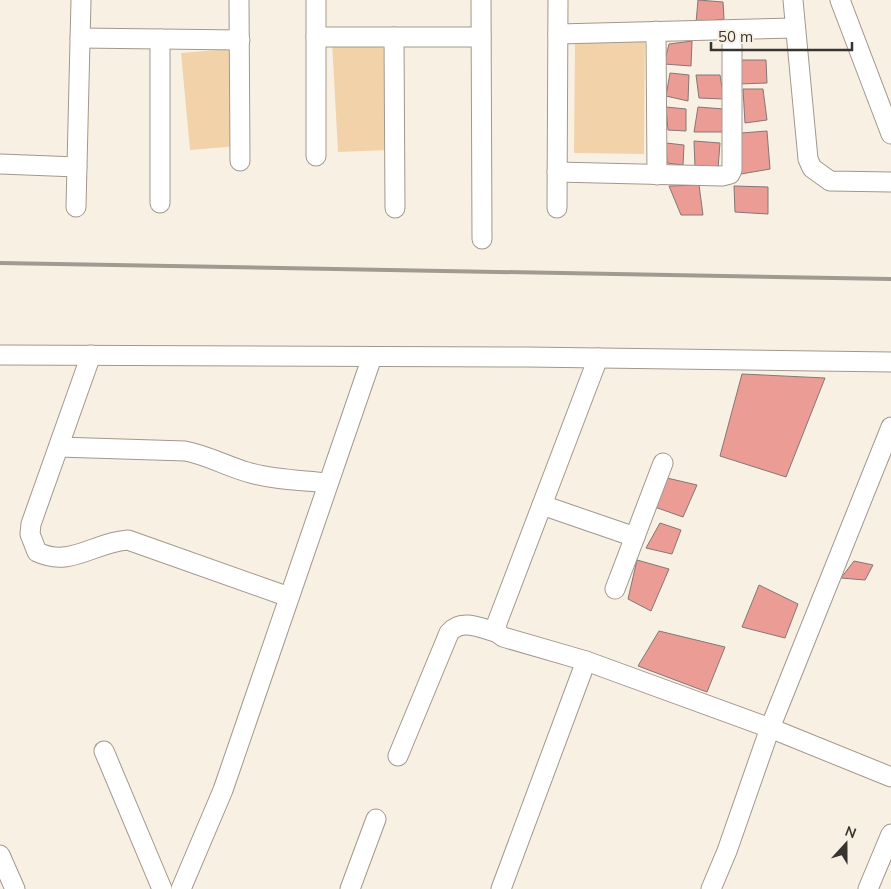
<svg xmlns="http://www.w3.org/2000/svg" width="891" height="889" viewBox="0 0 891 889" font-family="Mulish,sans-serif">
<rect width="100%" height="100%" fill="#f9f0e4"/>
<g fill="#f2d3a9">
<polygon points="575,39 645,40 644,154 574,153"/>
<polygon points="383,40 389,150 338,152 332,42"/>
<polygon points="230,49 239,146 190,150 181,53"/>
</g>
<g fill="#eb9c95" stroke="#857675">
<polygon points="698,0 723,2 724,19 696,23"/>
<polygon points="692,41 691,66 664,64 669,44"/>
<polygon points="741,60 766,60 767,83 739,84"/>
<polygon points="670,73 689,75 688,101 666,96"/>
<polygon points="696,75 720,75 724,99 699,98"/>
<polygon points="743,89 763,89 767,120 745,123"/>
<polygon points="666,107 686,109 686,131 668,130"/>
<polygon points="698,107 724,109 726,132 694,132"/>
<polygon points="767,131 770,169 741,174 741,133"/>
<polygon points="694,141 720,143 718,169 695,167"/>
<polygon points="666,143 684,145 683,165 667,163"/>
<polygon points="699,185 703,215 681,215 669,186"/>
<polygon points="734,186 768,187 768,214 735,212"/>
<polygon points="742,374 825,378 786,477 720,456"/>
<polygon points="667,478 697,485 683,517 652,506"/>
<polygon points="660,523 681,530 672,554 646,548"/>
<polygon points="637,560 669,569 651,611 628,599"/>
<polygon points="854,561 873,565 865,580 841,578"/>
<polygon points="759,585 798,604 785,638 742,627"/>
<polygon points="659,631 725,647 707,692 638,666"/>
</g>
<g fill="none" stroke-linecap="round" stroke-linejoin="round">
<defs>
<g id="minor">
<polyline points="239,0 240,161"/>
<polyline points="316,0 316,156"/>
<polyline points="481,0 482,239"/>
<polyline points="793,0 808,159 812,168 830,181 891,182"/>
<polyline points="840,0 891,134"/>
<polyline points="656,31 657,175"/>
<polyline points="558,34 795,28"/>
<polyline points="316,37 481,37"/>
<polyline points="394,37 395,208"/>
<polyline points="80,38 240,40"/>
<polyline points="0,164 77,167"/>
<polyline points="557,172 722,176 730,174 732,170 732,30"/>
<polyline points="160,203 160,39"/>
<polyline points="76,207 81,0"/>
<polyline points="557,208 558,0"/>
<polyline points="0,355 527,357 891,362"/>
<path d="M91 355 31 524 30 534 37 552C71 568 94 542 128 540L289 597"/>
<polyline points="598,358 497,623 496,632 503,637 586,661 770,728 891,777"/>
<path d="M59 447 185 451C207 455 226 466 247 472 273 480 302 480 328 483"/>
<polyline points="542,505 635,537"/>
<polyline points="615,589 663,463"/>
<polyline points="104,751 162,889"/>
<path d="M398 756 449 633C461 618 480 628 496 632"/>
<polyline points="0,855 15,889"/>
<polyline points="181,889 223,790 372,357"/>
<polyline points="350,889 376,819"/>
<polyline points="501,889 586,661"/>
<polyline points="711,889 727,851 770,728 891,427"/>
<polyline points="868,889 891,834"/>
</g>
</defs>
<use href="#minor" stroke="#a1988d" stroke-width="21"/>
<use href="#minor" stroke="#fff" stroke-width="19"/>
<polyline stroke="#a09a91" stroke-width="4" points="0,263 891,279"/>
</g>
<g transform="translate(846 844) rotate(21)" stroke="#f9f0e4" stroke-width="4" paint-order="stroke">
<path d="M0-4L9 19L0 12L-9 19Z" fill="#383530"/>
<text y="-8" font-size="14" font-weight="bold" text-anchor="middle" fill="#383530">N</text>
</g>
<path d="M711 42v8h141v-8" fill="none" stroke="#383530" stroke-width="2.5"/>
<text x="718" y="42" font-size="15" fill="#383530" stroke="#f9f0e4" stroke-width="4" paint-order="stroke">50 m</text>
</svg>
